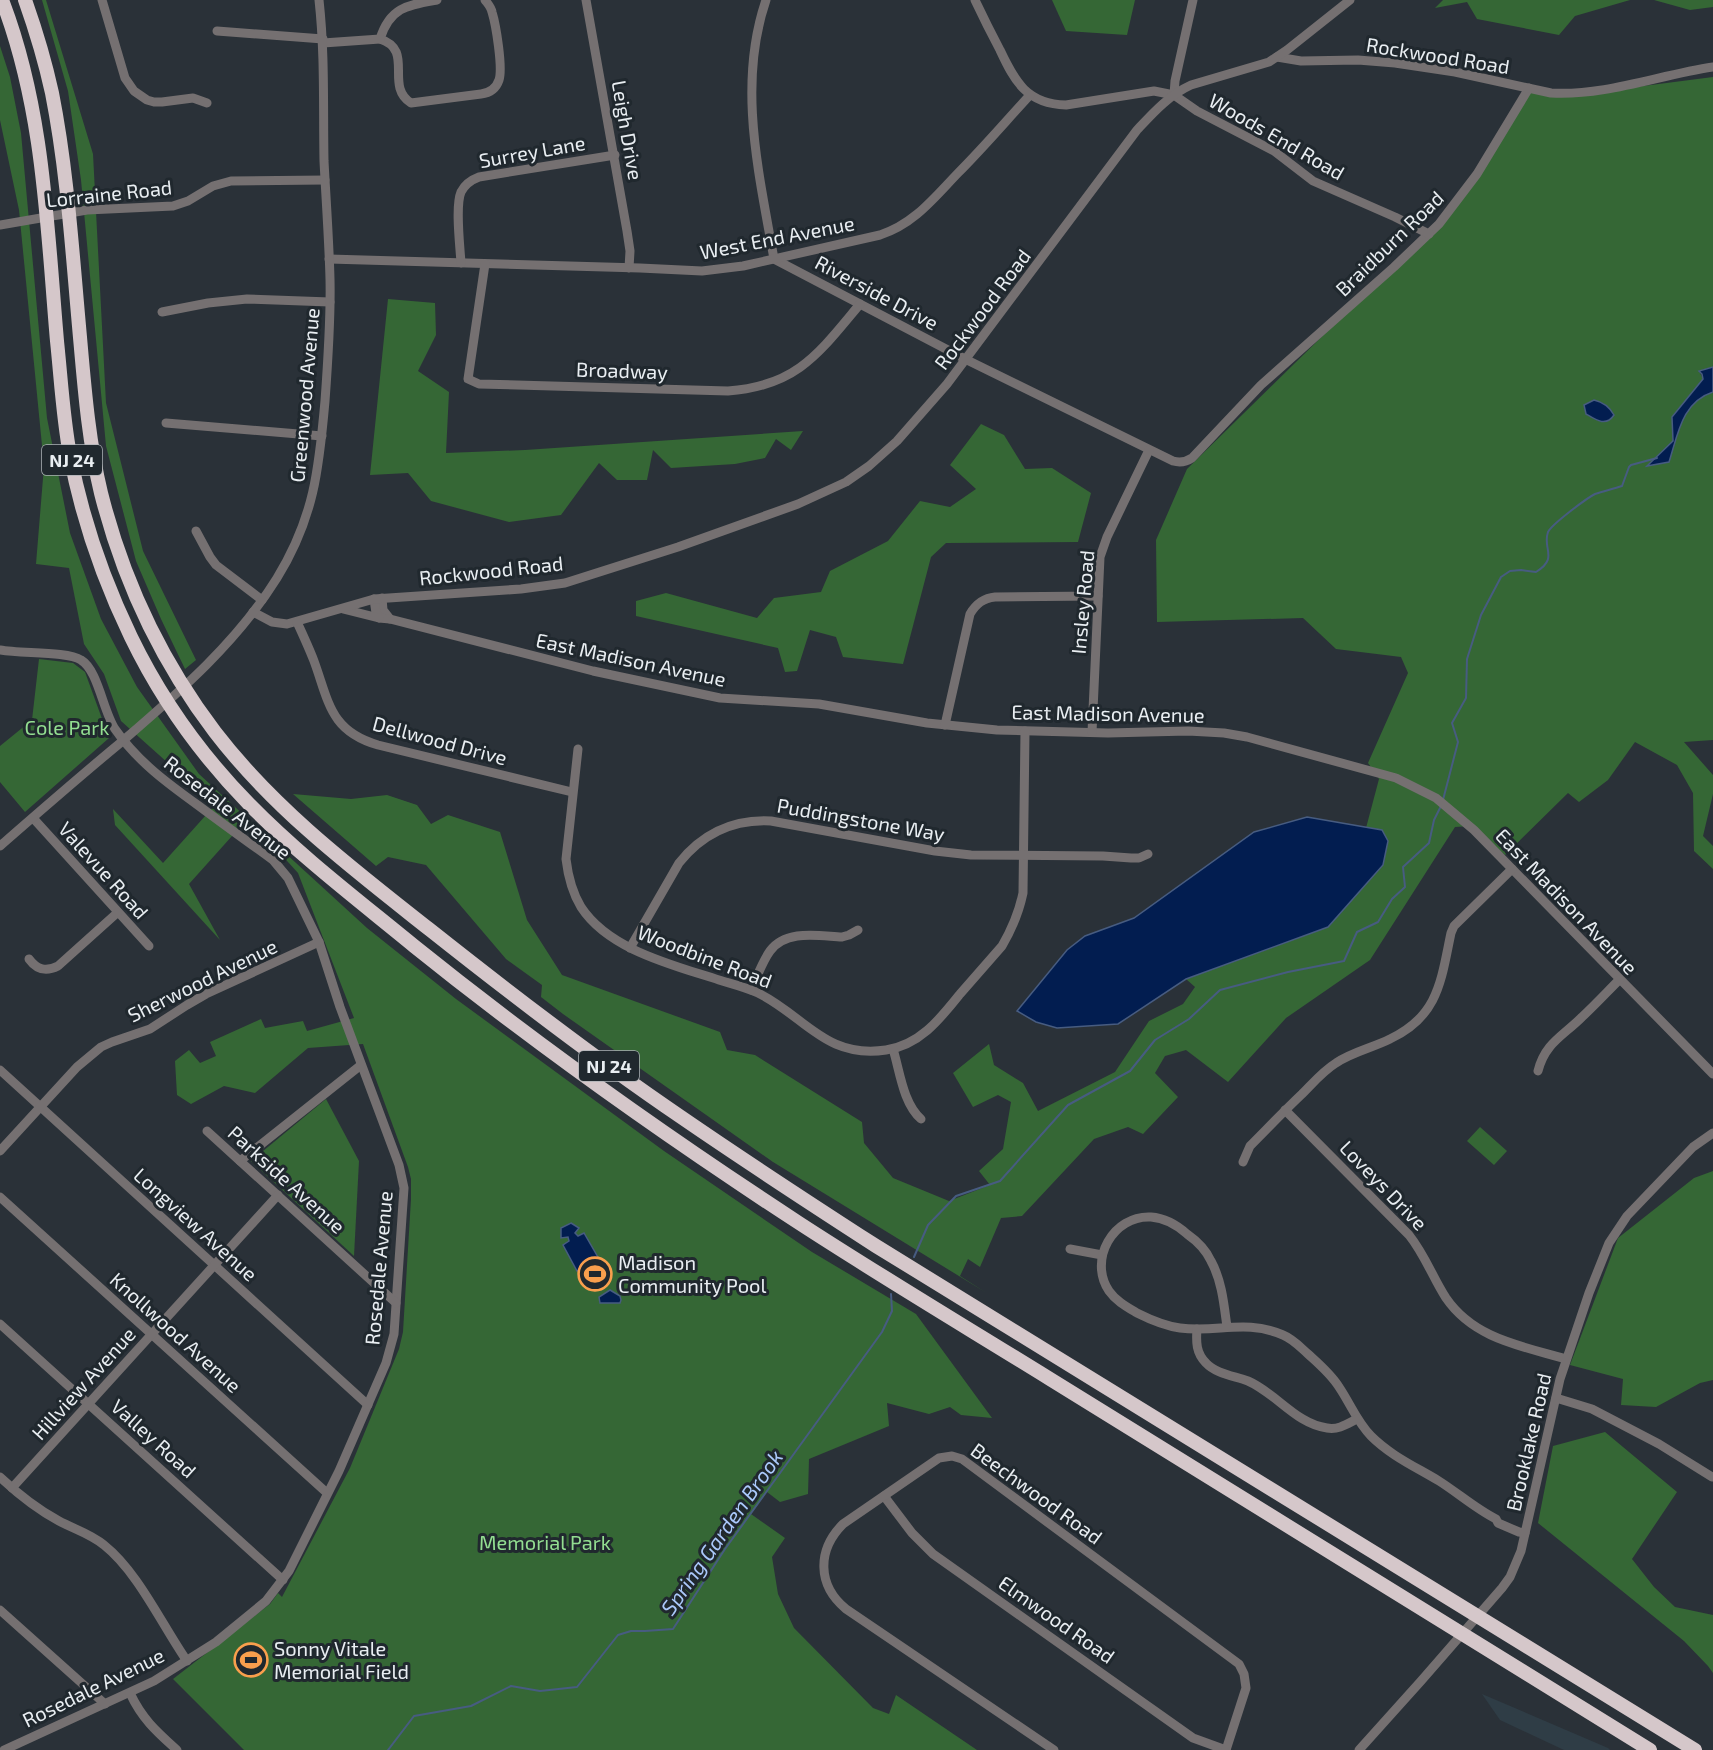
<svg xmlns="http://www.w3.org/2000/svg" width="1713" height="1750" viewBox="0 0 1713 1750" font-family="'Exo 2',sans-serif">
<rect width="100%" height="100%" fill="#2a3138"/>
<polygon fill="#2f3d46" points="1482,1694 1608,1748 1610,1750 1564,1750 1500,1720"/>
<g fill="#356735">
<polygon points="42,0 46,0 93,154 106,403 143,551 196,660 185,669 161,619 136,561 106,446 81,180 68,91"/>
<polygon points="1052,0 1135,0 1127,35 1066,31"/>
<polygon points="1443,0 1630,0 1575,16 1559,35 1477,19 1467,2 1435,8"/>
<polygon points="1654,0 1713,0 1713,7 1690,10"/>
<polygon points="0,46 10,77 21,133 47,418 70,533 101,619 137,687 199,774 367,928 456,999 664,1151 812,1252 916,1314 992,1418 961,1415 950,1407 929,1414 887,1403 889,1426 809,1459 808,1494 780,1502 767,1492 751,1514 785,1538 772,1557 778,1594 794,1628 873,1708 889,1714 896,1695 977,1750 244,1750 173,1679 270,1604 278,1593 282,1597 350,1468 399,1349 403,1332 411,1199 411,1179 408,1167 363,1044 308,1048 255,1093 224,1086 191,1104 177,1095 175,1061 189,1050 200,1063 216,1056 210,1042 261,1019 265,1028 303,1021 307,1031 354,1018 298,873 278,851 241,826 189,884 220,940 115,825 113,809 163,863 215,805 121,721 104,674 84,644 69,568 36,564 44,466 19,210 0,120"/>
<path d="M1713 77V367L1699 371 1703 379 1672 417 1673 441 1669 462C1678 434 1682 402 1713 392V740L1684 742 1713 775V794L1703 836 1713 846V869L1694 851 1693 793 1677 765 1635 742 1608 780 1579 802 1568 793 1505 855 1471 826 1455 827 1370 960 1286 1018 1228 1082 1186 1050 1165 1056 1155 1073 1178 1097 1143 1134 1128 1127 1094 1139 1022 1216 1001 1218 980 1267 968 1259 960 1276 985 1292 773 1162 563 1014 541 997 542 985 506 959 426 865 388 857 376 866 293 794 351 799 387 795 417 805 431 824 448 815 500 832 527 920 562 975 720 1032 727 1050 755 1055 862 1122 864 1143 893 1178 949 1201 990 1185 979 1171 1003 1149 1011 1102 998 1095 973 1107 953 1073 989 1044 994 1065 1023 1083 1038 1111 1115 1072 1149 1021 1183 1004 1195 987 1186 979 1327 927 1381 830 1366 828 1379 779 1368 763 1408 673 1401 657 1336 649 1303 618 1157 622 1156 540 1187 469 1450 211 1529 88 1589 93Z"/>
<polygon points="388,299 435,303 436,335 418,371 449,392 446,453 525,450 803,431 791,450 776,439 765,458 735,464 671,468 653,450 647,480 617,480 599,463 561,515 509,522 431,501 408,473 370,475"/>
<polygon points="981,424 1004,435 1025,469 1052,468 1091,493 1078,542 946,543 931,557 903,664 843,657 836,637 810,630 797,671 785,672 778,648 636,616 636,601 666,593 757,618 774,598 821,592 830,571 888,541 920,501 950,507 976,489 950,465"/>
<polygon points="39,659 73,663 85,672 109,738 25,812 0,782 0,746 32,720"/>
<polygon points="326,1099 359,1161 354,1256 251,1161"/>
<polygon points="1480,1127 1507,1151 1494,1165 1467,1141"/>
<polygon points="1713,1171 1713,1380 1700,1383 1656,1407 1621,1405 1623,1379 1570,1365 1618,1238 1694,1178"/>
<polygon points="1605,1432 1677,1492 1632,1559 1654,1587 1675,1607 1713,1615 1713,1673 1708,1666 1684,1641 1538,1523 1553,1446"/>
</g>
<g fill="#021d50" stroke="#475c81" stroke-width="1.5">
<path d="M1713 367V392C1682 402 1678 434 1669 462L1647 466 1673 441 1672 417 1703 379 1702 374 1699 371Z"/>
<path d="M1594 400C1603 402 1609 406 1614 415 1606 427 1596 420 1586 414L1584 405Z"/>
<polygon points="1307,817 1382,830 1388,841 1383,865 1328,927 1186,979 1118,1024 1057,1028 1036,1022 1017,1011 1067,950 1085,936 1134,918 1254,832"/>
<polygon points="571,1223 579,1228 575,1233 578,1236 584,1233 599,1259 592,1263 594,1267 602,1265 604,1281 597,1283 593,1287 579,1279 586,1271 583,1267 577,1271 563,1245 569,1241 568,1237 561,1238 561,1228"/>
<polygon points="610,1290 620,1296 621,1300 620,1303 600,1303 599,1297"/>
</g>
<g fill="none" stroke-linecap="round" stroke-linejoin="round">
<g stroke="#475c81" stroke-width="2">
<path d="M1443 800 1458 742 1452 723 1466 698 1467 659 1481 615 1501 577 1510 571 1521 570 1536 572C1559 558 1542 549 1548 532 1552 524 1587 498 1595 494 1604 491 1613 489 1622 486L1629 467 1631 465 1657 458"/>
<polyline points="914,1257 928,1225 956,1196 1000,1181 1068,1105 1130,1071 1155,1040 1189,1019 1220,990 1288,972 1344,961 1357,932 1378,922 1392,899 1405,887 1403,867 1429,843 1434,820 1441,806"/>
<polyline points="388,1750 414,1716 471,1706 511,1686 540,1691 577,1687 618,1635 631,1631 645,1631 673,1629 725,1549 882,1332 892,1311 891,1294"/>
</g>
<g stroke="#757071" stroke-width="9">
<polyline points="102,0 125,78 134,91 147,100 154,102 162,102 193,98 207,103"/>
<path d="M437 0C408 5 390 7 380 39 415 50 384 86 411 103L481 94C489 93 496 89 499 80 503 68 496 25 492 12 491 7 488 4 485 0"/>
<polyline points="586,0 627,231 630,251 629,268"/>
<path d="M766 0C737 85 759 173 774 259L967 360 1173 461C1180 463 1186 462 1192 458L1261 385 1394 267 1439 224 1477 174 1529 88"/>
<path d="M975 0C983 17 991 33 1000 50 1015 82 1027 104 1066 105L1154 91 1174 95 1197 111 1274 151 1313 181 1395 217 1429 234"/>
<polyline points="217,31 323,39"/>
<polyline points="323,43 380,39"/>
<path d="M1277 57 1301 61 1358 60 1395 63 1455 72 1551 93C1606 96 1659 75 1713 67"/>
<polyline points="1174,95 1175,81 1193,0"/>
<polyline points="0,225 87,210 173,206 188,201 213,186 231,181 325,180"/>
<path d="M329 259 640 268 702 271 743 266 880 235C914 224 934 198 958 173 983 148 1006 121 1030 95"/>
<path d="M461 263C460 246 455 206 461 192 465 184 471 180 479 177L615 155"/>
<path d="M485 264 468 379 479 384 728 391C797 386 819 353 860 304"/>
<polyline points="162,312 208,303 247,299 330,302"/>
<polyline points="166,423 322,436"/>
<polyline points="196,531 210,557 216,565 262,600"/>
<polyline points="382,598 383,610 390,619"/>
<polyline points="374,599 376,613 379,618 390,619 593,671 720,698 819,704 927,723 997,730 1108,733 1188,731 1224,733 1247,737 1396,778 1436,798 1474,830 1713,1074"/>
<polyline points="343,609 379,618"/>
<path d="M253 612 272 622 287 624 374 599 521 589 565 583 678 547 798 504 846 482 869 466 897 441 947 384 1137 130C1153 113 1169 95 1191 85L1269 62 1287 50 1350 0"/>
<path d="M297 622C303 635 309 648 314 661 329 702 330 731 378 745L572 792"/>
<path d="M0 650C20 654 67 651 81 660 98 670 103 711 115 729 137 761 167 783 199 806 223 824 248 842 273 860L288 878 319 942 340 1007 399 1165 404 1188 394 1334 386 1363 339 1471 289 1571 266 1601 216 1642 154 1681 4 1750"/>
<path d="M945 725 970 614C976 604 983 598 995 597L1098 596"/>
<polyline points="1092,732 1100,557 1107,537 1149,450"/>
<path d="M578 749 566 859C568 876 572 892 581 907 609 950 673 965 719 980 732 984 745 987 758 993 805 1016 825 1059 886 1050 920 1045 940 1019 960 994 974 978 988 962 1002 946 1012 929 1019 912 1023 893L1025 731"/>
<polyline points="33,818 149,946"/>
<path d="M0 846C39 812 79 777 119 744 177 694 236 644 277 578 314 518 319 469 325 401 328 360 331 319 330 279 329 240 326 200 324 161 323 107 325 54 319 0"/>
<path d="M630 948 679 863C703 833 733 819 771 821L935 851 971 855 1103 856 1131 858H1139L1148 854"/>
<path d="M29 959C37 970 46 972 58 966L117 913"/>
<path d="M751 990C757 977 762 962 770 951 786 929 819 936 842 937L849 935 858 930"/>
<path d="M893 1049C900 1072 903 1103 921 1119"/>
<polyline points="0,1070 368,1405"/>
<path d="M1538 1071C1545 1043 1563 1036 1582 1017 1595 1005 1607 992 1619 980"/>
<path d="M1285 1110 1409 1235C1425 1255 1433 1278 1446 1298 1474 1339 1522 1346 1566 1359"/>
<polyline points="207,1131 396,1303"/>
<polyline points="0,1151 77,1067 101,1047 112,1042 150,1029 187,1005 206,994 319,942"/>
<polyline points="240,1161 361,1065"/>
<path d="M1243 1162 1250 1146C1267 1129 1284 1111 1302 1094 1313 1083 1323 1071 1336 1063 1352 1052 1372 1048 1390 1039 1439 1016 1441 980 1451 933L1454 926 1512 869"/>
<polyline points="0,1197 327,1493"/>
<polyline points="1070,1249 1102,1255"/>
<polyline points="0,1324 283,1580"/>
<path d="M1227 1327C1224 1305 1222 1281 1211 1261 1206 1250 1197 1241 1187 1234 1177 1225 1165 1218 1151 1217 1113 1215 1088 1260 1109 1291 1116 1301 1127 1307 1137 1313 1151 1320 1165 1326 1180 1328 1217 1333 1246 1319 1283 1335 1293 1339 1300 1347 1308 1354 1319 1364 1331 1374 1339 1387 1350 1403 1357 1422 1371 1436 1391 1456 1416 1467 1439 1481 1458 1493 1476 1509 1496 1519L1498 1523 1519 1532 1525 1533"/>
<path d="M1197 1329C1196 1342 1196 1353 1206 1363 1216 1374 1235 1376 1248 1381 1276 1393 1296 1424 1327 1428 1339 1430 1347 1424 1357 1419"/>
<polyline points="1556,1398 1592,1409 1659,1444 1712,1477"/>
<path d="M0 1477C18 1494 37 1509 59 1521 74 1529 91 1534 104 1545 138 1572 162 1625 187 1661"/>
<polyline points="12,1488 278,1195"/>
<polyline points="884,1496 912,1533 933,1554 1193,1738 1226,1750"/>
<polyline points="0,1610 105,1704"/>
<path d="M130 1693C142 1719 157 1732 177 1750"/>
<path d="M1054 1750 846 1609C817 1585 817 1550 843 1524L939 1458 952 1456 962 1459 1239 1664 1244 1674 1246 1688 1226 1750"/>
<polyline points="1359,1750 1421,1681 1502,1588 1510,1577 1521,1551 1560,1379 1589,1293 1609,1243 1627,1216 1693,1147 1713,1133"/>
</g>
<g stroke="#d5c7ca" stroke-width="14">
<path d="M2 0C44 109 47 226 57 341 61 379 63 418 70 455 82 518 103 579 131 637 161 699 201 755 249 804 300 856 358 900 414 946 537 1045 667 1137 799 1223 882 1277 966 1327 1050 1379 1250 1503 1450 1626 1650 1750"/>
<path d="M25 0C36 31 45 61 52 93 67 169 72 248 79 326 84 382 88 439 101 493 123 580 161 661 215 732 274 809 353 869 429 929 511 994 594 1058 681 1117 745 1161 811 1204 876 1246L1695 1750"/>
</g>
</g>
<defs>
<symbol id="stadium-ring" viewBox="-11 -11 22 22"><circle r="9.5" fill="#20282e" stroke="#f99f4d" stroke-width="1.5"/><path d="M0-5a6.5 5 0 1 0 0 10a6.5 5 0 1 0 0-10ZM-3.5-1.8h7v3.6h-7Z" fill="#f99f4d"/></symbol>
</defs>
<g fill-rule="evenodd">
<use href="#stadium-ring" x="576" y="1255" width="38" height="38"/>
<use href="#stadium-ring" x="232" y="1641" width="38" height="38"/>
</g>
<g text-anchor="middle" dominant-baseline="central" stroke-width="6" stroke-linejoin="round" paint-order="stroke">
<g fill="#20282e" stroke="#adb3b7" stroke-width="1.5">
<rect x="42" y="445" width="60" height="30" rx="4.5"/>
<rect x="579" y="1051" width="60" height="30" rx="4.5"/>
</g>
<g font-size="18" font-weight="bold" fill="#e9eef2">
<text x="72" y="460">NJ 24</text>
<text x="609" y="1066">NJ 24</text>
</g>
<g font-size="20" fill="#e9eef2" stroke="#20282e">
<text transform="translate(1438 55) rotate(9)">Rockwood Road</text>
<text transform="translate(628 130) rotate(80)">Leigh Drive</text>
<text transform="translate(1277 136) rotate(30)">Woods End Road</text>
<text transform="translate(532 151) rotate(-10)">Surrey Lane</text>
<text transform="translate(109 193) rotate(-6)">Lorraine Road</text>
<text transform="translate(777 237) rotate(-11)">West End Avenue</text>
<text transform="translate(1389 243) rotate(-44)">Braidburn Road</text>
<text transform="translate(877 292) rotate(28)">Riverside Drive</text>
<text transform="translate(982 309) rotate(-53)">Rockwood Road</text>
<text transform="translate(622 370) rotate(2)">Broadway</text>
<text transform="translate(304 395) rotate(-85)">Greenwood Avenue</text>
<text transform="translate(491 570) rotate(-6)">Rockwood Road</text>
<text transform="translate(1082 602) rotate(-85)">Insley Road</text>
<text transform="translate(631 659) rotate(12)">East Madison Avenue</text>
<text transform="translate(1108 713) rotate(1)">East Madison Avenue</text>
<text transform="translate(440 740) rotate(15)">Dellwood Drive</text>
<text transform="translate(228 807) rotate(38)">Rosedale Avenue</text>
<text transform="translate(861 819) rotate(10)">Puddingstone Way</text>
<text transform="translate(104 870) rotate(48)">Valevue Road</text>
<text transform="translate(1567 901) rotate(46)">East Madison Avenue</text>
<text transform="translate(705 956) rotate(21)">Woodbine Road</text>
<text transform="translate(202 980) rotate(-26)">Sherwood Avenue</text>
<text transform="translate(287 1179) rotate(42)">Parkside Avenue</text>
<text transform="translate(1384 1185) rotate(46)">Loveys Drive</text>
<text transform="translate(196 1224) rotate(42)">Longview Avenue</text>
<text transform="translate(378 1268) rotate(-85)">Rosedale Avenue</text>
<text transform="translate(176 1332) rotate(42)">Knollwood Avenue</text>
<text transform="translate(83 1383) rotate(-48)">Hillview Avenue</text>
<text transform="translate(154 1438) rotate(42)">Valley Road</text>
<text transform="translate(1528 1442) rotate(-77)">Brooklake Road</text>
<text transform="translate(1037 1493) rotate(36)">Beechwood Road</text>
<text transform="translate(1057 1619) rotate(35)">Elmwood Road</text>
<text transform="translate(93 1687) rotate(-26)">Rosedale Avenue</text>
</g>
<g font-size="20" fill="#93de91" stroke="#20282e">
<text x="67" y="727">Cole Park</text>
<text x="545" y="1542">Memorial Park</text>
</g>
<g font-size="20" fill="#e9eef2" stroke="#20282e" text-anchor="start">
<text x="618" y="1262">Madison<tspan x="618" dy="23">Community Pool</tspan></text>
<text x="274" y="1648">Sonny Vitale<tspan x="274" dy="23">Memorial Field</tspan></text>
</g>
<g font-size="21" font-style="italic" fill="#abc9fb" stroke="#20282e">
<text transform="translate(721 1532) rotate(-55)">Spring Garden Brook</text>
</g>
</g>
</svg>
